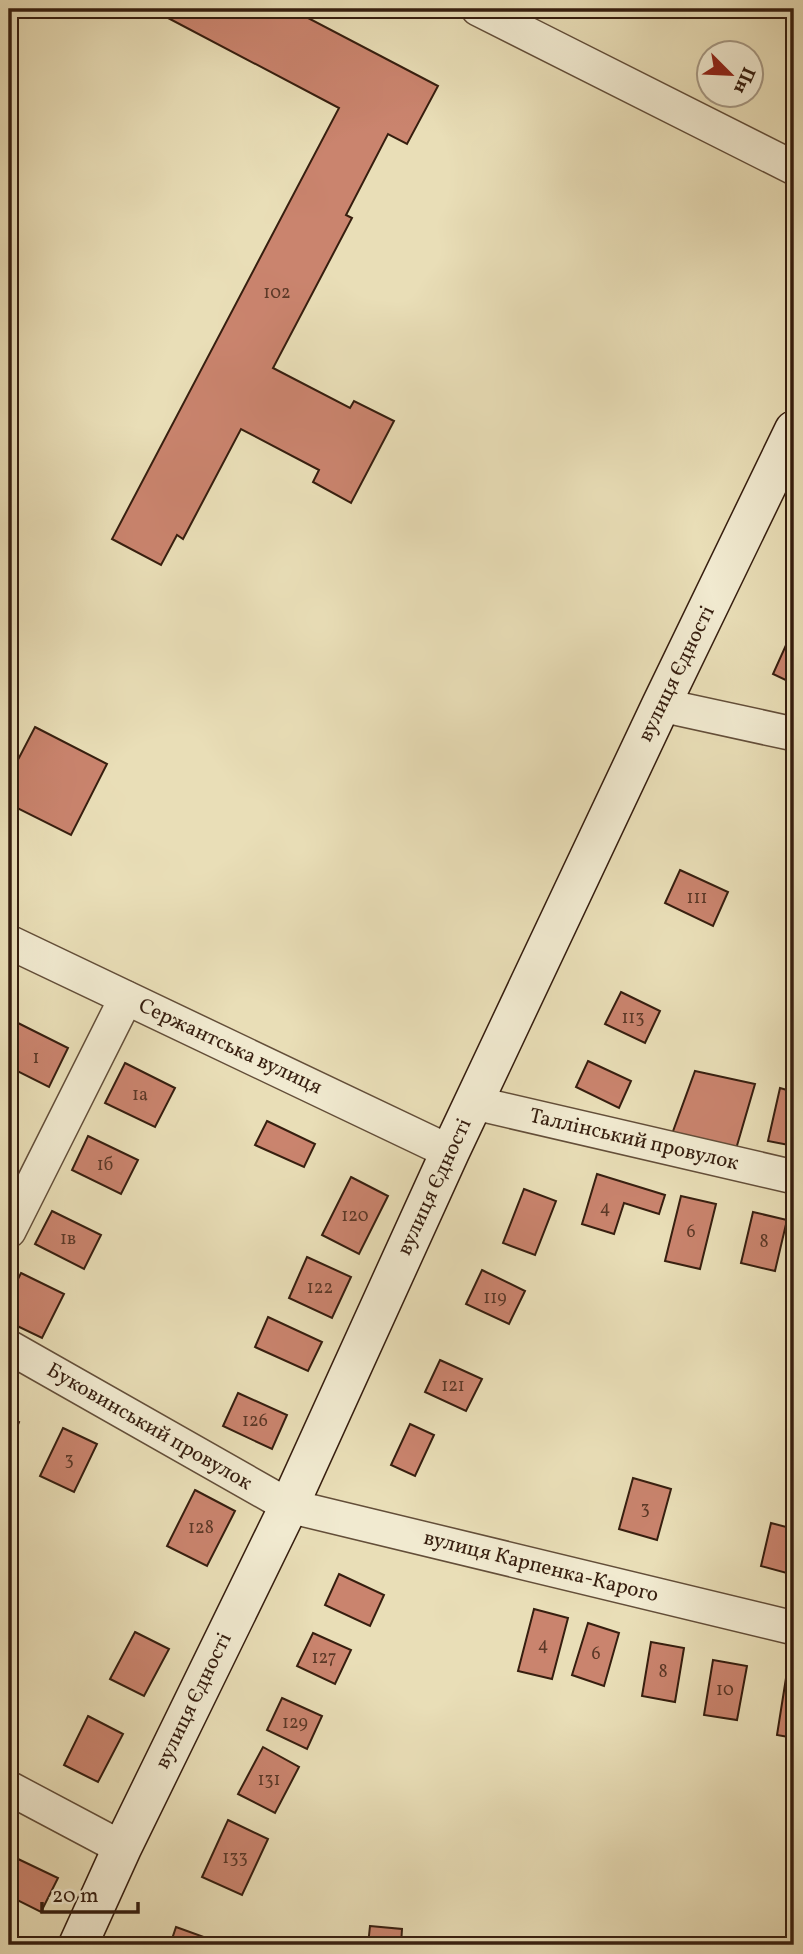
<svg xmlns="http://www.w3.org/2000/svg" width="803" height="1954" viewBox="0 0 803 1954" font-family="Vollkorn,serif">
<rect width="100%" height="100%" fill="#e9deb7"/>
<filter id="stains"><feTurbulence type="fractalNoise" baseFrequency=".00286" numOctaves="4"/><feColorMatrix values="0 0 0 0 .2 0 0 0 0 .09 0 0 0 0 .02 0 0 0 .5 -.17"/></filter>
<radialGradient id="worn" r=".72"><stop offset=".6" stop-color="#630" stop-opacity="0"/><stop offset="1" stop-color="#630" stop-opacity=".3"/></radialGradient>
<g fill="#ca846e" stroke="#361e0f" stroke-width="2">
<polygon points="151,9 291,9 438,86 407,144 388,134 346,215 352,218 273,368 350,408 354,401 394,421 351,503 313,482 319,470 241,429 183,539 177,535 161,565 112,539 339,108"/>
<polygon points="786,645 794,649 794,684 773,674"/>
<polygon points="35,727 107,764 71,835 9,804 9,777"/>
<polygon points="680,870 728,892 713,926 665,903"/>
<polygon points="621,992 660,1011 645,1043 605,1024"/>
<polygon points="18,1023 68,1048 49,1087 9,1067 9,1042"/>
<polygon points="588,1061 631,1081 619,1108 576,1087"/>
<polygon points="125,1063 175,1088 155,1127 105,1103"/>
<polygon points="695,1071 755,1084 736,1149 672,1134"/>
<polygon points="780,1088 794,1092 794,1146 768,1141"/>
<polygon points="267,1121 315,1144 304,1167 255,1145"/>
<polygon points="88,1136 138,1160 121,1194 72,1170"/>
<polygon points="597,1174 665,1195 659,1214 624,1203 614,1234 582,1224"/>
<polygon points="351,1177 388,1196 359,1254 322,1235"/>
<polygon points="524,1189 556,1201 535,1255 503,1243"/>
<polygon points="681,1196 716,1204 700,1269 665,1261"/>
<polygon points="52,1211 101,1235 84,1269 35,1244"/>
<polygon points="753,1212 787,1220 775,1271 741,1263"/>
<polygon points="307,1257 351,1277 332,1318 289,1298"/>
<polygon points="482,1270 525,1291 509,1324 466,1304"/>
<polygon points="21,1273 64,1294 42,1338 9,1322 9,1297"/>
<polygon points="268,1317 322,1342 308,1371 255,1347"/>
<polygon points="440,1360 482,1379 466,1411 425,1392"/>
<polygon points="238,1393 287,1415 272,1449 223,1426"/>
<polygon points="9,1418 19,1422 9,1447"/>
<polygon points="410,1424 434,1435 415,1476 391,1465"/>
<polygon points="63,1428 97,1444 74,1492 40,1476"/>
<polygon points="633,1478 671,1489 657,1540 619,1529"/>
<polygon points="195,1490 235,1511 207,1566 167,1546"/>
<polygon points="771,1523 794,1529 794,1575 761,1566"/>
<polygon points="339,1574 384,1595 370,1626 325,1605"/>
<polygon points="534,1609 568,1618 552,1679 518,1671"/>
<polygon points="588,1623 619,1633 604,1686 572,1675"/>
<polygon points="135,1632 169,1649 144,1696 110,1679"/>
<polygon points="313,1633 351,1650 335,1684 297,1666"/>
<polygon points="651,1642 684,1648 675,1702 642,1696"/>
<polygon points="713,1660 747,1666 737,1720 704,1715"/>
<polygon points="786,1678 794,1680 794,1738 777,1735"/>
<polygon points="282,1698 322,1716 307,1749 267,1730"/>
<polygon points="88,1716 123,1734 98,1782 64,1765"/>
<polygon points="263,1747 299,1767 275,1813 238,1794"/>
<polygon points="228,1820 268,1839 242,1895 202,1877"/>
<polygon points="16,1858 58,1878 41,1912 9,1896 9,1872"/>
<polygon points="370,1926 402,1929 401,1945 368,1945"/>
<polygon points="176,1927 215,1941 213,1945 170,1945"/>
</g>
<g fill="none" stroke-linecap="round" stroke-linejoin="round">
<defs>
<g id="minor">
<polyline points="478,9 794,168"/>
<polyline points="661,705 794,734"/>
<polyline points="9,942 450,1152"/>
<polyline points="475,1103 794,1177"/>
<polyline points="9,1231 126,998"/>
<polyline points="9,1347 289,1506 794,1628"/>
<polyline points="9,1788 122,1848"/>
</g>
<polyline id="secondary" points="78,1945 122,1848 289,1506 450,1152 661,705 794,430"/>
</defs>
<use href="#minor" stroke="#634e39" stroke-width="36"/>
<use href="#secondary" stroke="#361e0f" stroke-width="41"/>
<use href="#minor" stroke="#f1ead0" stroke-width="33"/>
<use href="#secondary" stroke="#f1ead0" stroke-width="38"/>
</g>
<g text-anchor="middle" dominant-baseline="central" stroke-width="6" stroke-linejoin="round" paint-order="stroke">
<g font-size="18" fill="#5b3827">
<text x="277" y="293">102</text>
<text x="697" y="898">111</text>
<text x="633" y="1018">113</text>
<text x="36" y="1058">1</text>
<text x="140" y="1095">1а</text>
<text x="105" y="1165">1б</text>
<text x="605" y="1208">4</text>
<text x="355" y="1216">120</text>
<text x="691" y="1232">6</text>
<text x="68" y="1239">1в</text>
<text x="764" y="1242">8</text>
<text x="320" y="1288">122</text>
<text x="495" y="1298">119</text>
<text x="453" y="1386">121</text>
<text x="255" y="1421">126</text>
<text x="69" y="1460">3</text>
<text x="645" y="1509">3</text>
<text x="201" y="1528">128</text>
<text x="543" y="1645">4</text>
<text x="596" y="1654">6</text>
<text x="324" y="1658">127</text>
<text x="663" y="1672">8</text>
<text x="725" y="1690">10</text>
<text x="295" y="1723">129</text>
<text x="269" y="1780">131</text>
<text x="235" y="1858">133</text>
</g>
<g font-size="21" fill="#361e0f" stroke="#f1ead0">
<text transform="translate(677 674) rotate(-64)">вулиця Єдності</text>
<text transform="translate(230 1047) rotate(25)">Сержантська вулиця</text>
<text transform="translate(634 1140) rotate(13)">Таллінський провулок</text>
<text transform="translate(435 1187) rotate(-65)">вулиця Єдності</text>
<text transform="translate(149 1427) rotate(30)">Буковинський провулок</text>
<text transform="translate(541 1567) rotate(14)">вулиця Карпенка-Карого</text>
<text transform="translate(194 1701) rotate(-64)">вулиця Єдності</text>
</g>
</g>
<rect width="803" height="1954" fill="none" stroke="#e9deb7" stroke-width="35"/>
<rect x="10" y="10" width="782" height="1933" fill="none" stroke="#361e0f" stroke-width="3.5"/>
<rect x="18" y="18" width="768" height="1919" fill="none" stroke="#361e0f" stroke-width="2"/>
<g transform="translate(730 74) rotate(114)"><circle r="33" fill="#f1ead0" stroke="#a69883" stroke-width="2"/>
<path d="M0-5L12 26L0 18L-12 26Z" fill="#8f2418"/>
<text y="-10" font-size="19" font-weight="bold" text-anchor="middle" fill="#361e0f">Пн</text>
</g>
<path d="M42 1902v10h96v-10" fill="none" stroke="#361e0f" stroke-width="3.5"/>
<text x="52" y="1902" font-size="21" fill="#361e0f" stroke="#f1ead0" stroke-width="5" paint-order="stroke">20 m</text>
<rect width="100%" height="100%" filter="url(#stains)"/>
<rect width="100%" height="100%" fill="url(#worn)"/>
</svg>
